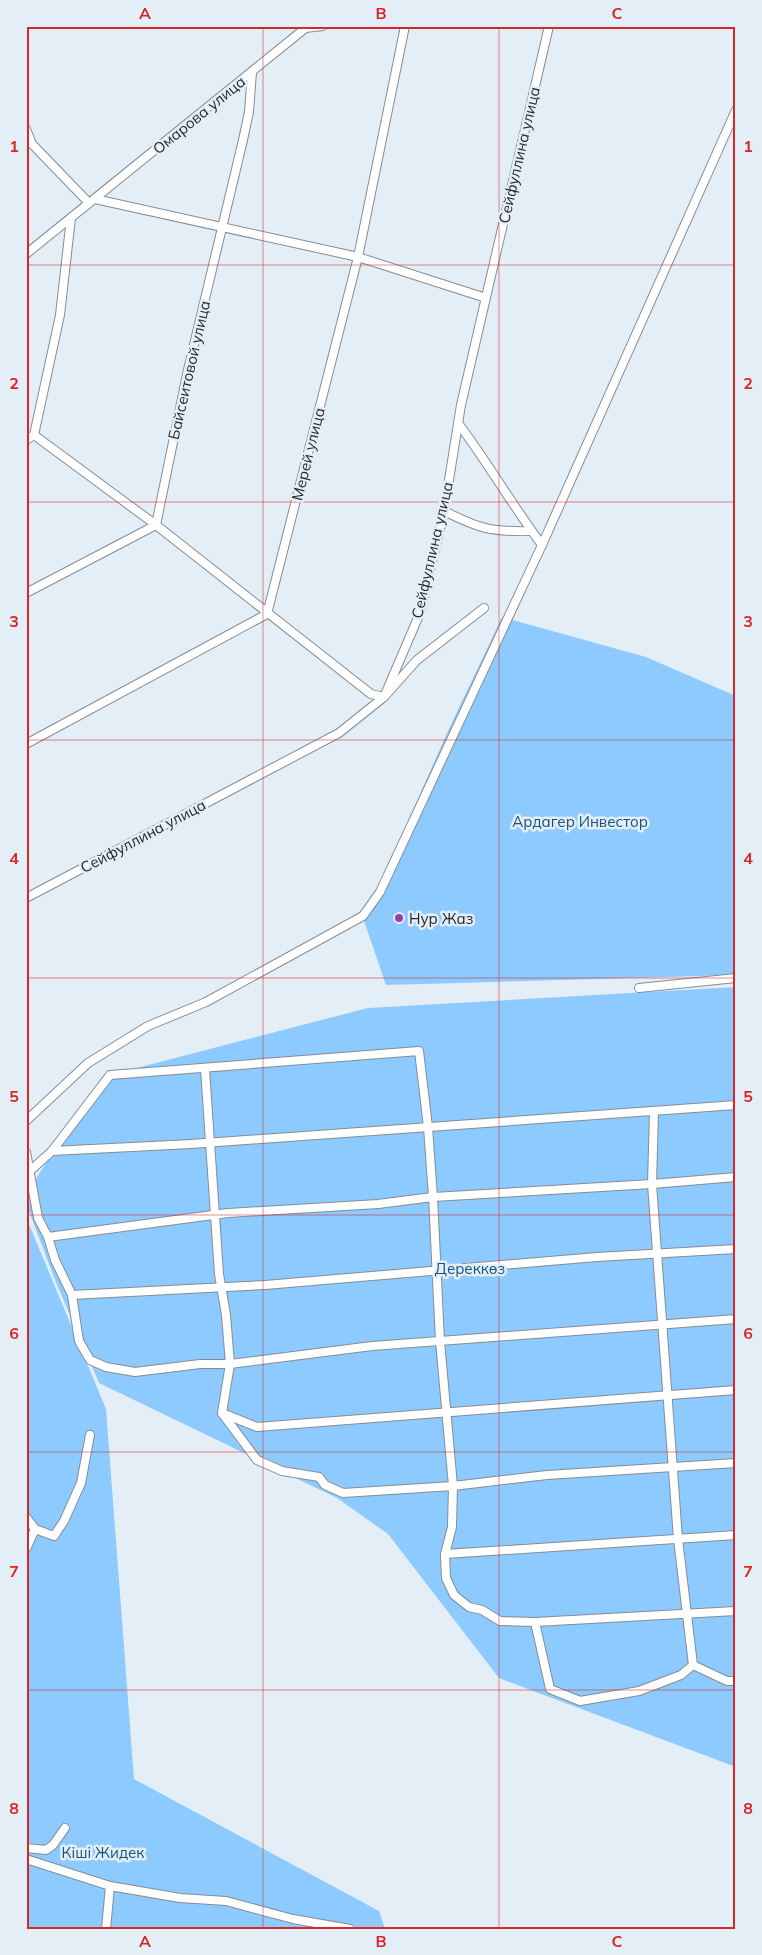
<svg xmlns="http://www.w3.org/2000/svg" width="762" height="1955" viewBox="0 0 762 1955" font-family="Mulish,sans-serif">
<rect width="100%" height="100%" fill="#e4eef6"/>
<g fill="#8ccaff">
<polygon points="502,617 646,657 736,696 736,975 386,985 364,921 447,733"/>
<polygon points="736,987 736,1767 499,1678 388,1534 337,1498 99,1383 55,1280 26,1203 26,1194 102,1077 368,1008"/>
<polygon points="26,1217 106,1409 134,1779 379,1911 385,1929 26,1929"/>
</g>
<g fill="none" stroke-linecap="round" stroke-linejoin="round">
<defs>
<g id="street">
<polyline points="305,28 323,26"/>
<polyline points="26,129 32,144 89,203"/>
<polyline points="95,199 358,257 486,298"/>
<polyline points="26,254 308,26"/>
<path d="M458 423C488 463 512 505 542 545"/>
<polyline points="34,435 156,525 371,694 384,697 417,660 484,608"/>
<polyline points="26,440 34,435 60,315 71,218"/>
<path d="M444 511C480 529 491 532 531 531"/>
<polyline points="26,593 156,525 187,374 243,140 249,112 252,72"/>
<polyline points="26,744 267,614 358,257 405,26"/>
<polyline points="26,898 339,733 384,697 420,613 444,511 461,405 549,26"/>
<polyline points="639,988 736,978"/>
<polyline points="205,1069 219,1274 226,1315 230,1364 222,1413 257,1460 282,1471 319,1477 325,1485 343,1493 453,1486 452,1527 445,1554 446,1578 454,1595 469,1607 482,1610 500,1621 535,1622 550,1689 580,1701 639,1691 681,1675 693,1665"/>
<polyline points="654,1111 652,1184 433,1197 440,1341 453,1486 547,1475 736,1463"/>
<polyline points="26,1121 88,1063 148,1026 206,1002 363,916 380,892 542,545 736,110"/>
<polyline points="52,1151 191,1144 736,1105"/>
<polyline points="26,1152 38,1218 48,1237 55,1260 72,1295 79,1341 90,1360 106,1367 135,1372 200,1364 230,1364 372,1346 736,1319"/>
<polyline points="31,1170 52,1151 110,1075 419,1051 428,1127 433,1197 378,1204 228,1213 48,1237"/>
<polyline points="72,1295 265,1285 597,1257 736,1249"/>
<polyline points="222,1413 257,1427 736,1390"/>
<polyline points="26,1517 35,1529 54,1536 64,1521 81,1483 90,1435"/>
<polyline points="26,1549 35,1529"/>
<polyline points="445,1554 736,1535"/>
<polyline points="535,1622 736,1611"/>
<polyline points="693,1665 678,1539 652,1184 736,1177"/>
<polyline points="693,1665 727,1681 736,1681"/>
<polyline points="26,1848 46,1850 53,1845 65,1828"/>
<polyline points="26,1859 110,1886 106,1929"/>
<polyline points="110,1886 180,1898 226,1901 293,1919 350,1929"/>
</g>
</defs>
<use href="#street" stroke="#848d95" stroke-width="10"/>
<use href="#street" stroke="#fff" stroke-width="8"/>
</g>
<path fill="none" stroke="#d62828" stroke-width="1" stroke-opacity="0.55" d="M263 26V1929M499 26V1929M26 265H736M26 502H736M26 740H736M26 978H736M26 1215H736M26 1452H736M26 1690H736"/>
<circle fill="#973eaa" stroke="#e4eef6" stroke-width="2" cx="399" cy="918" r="5"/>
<g text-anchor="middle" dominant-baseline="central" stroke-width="5" stroke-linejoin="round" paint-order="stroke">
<g font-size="15" fill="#25282b" stroke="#e4eef6">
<text transform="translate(199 115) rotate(-39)">Омарова улица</text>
<text transform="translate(519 155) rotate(-77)">Сейфуллина улица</text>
<text transform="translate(189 370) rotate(-77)">Байсеитовой улица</text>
<text transform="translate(308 454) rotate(-76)">Мерей улица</text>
<text transform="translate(432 550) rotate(-77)">Сейфуллина улица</text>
<text transform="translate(143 836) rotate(-28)">Сейфуллина улица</text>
</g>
<g font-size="15" fill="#13527e" stroke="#e4eef6">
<text x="580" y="821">Ардагер Инвестор</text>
<text x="470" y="1268">Дереккөз</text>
<text x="103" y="1852">Кіші Жидек</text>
</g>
<g font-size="15" fill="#25282b" stroke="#e4eef6" text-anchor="start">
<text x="409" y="918">Нур Жаз</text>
</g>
</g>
<rect width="762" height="1955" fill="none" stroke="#e4eef6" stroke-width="55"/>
<rect x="28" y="28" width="706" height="1900" fill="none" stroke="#d62828" stroke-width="2"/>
<g font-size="16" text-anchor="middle" font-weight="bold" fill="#d62828">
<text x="145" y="19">A</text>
<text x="381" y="19">B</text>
<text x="617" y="19">C</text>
<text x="14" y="152">1</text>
<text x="748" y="152">1</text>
<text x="14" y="389">2</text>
<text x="748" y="389">2</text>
<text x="14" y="627">3</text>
<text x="748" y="627">3</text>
<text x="14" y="864">4</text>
<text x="748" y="864">4</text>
<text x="14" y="1102">5</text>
<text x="748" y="1102">5</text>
<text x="14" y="1339">6</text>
<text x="748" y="1339">6</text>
<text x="14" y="1577">7</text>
<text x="748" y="1577">7</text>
<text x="14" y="1814">8</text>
<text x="748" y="1814">8</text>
<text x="145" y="1947">A</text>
<text x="381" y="1947">B</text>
<text x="617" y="1947">C</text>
</g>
</svg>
